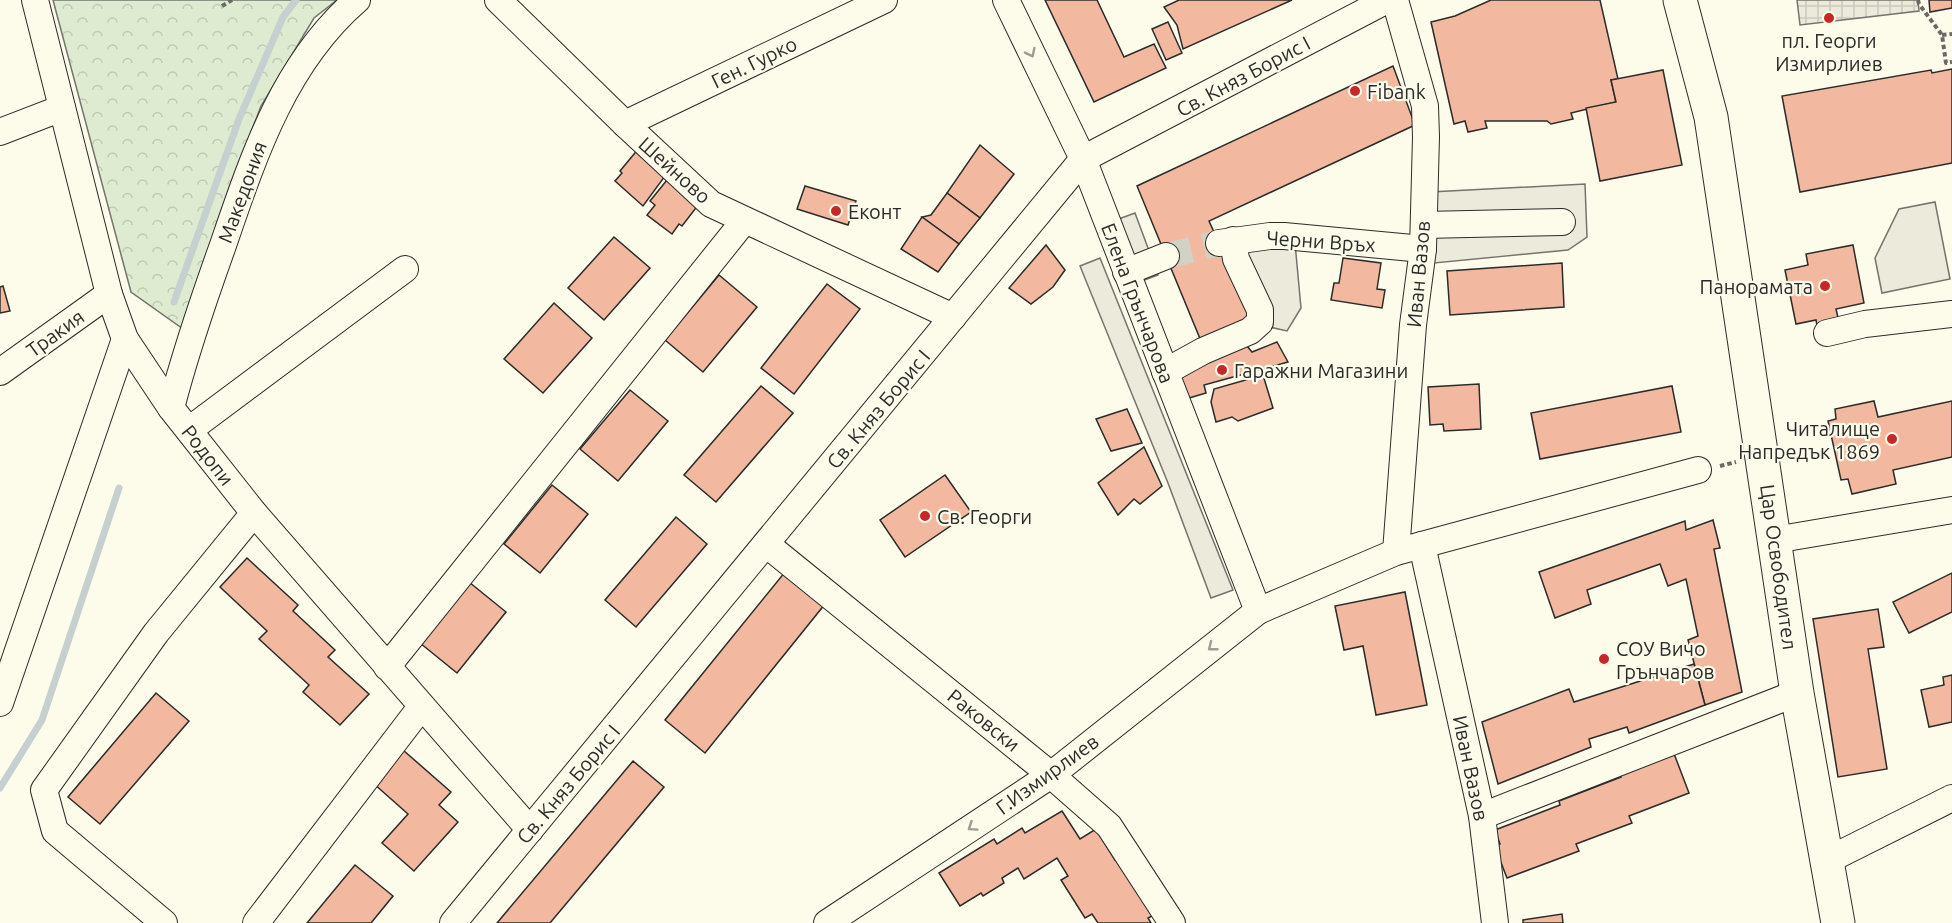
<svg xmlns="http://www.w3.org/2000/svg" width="1952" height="923" viewBox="0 0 1952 923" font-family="Ubuntu,sans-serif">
<defs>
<pattern id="park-crowns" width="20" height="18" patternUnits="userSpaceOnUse" patternTransform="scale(1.5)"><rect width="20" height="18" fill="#deebd1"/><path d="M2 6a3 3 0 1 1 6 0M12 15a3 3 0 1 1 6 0" fill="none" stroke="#bfcab4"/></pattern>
<pattern id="plaza-grid" width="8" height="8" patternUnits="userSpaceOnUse" patternTransform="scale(1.5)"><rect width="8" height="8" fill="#eceadb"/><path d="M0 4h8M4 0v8" fill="none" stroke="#cbc9bc"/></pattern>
</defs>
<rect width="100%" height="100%" fill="#fdfbea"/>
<polygon fill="url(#park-crowns)" stroke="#74746e" stroke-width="1.5" points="53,0 337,0 314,18 261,106 227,195 186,331 131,292"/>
<g fill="#eceadb" stroke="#74746e" stroke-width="1.5">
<polygon points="1585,184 1587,237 1568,250 1424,264 1430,192"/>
<polygon points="1935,202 1950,279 1882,293 1875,258 1899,209"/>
<polygon points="1135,213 1158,275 1139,282 1116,220"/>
<polygon points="1295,243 1301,308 1287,331 1265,326 1238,247"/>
<polygon points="1100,258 1233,590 1211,598 1168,483 1080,266"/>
</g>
<polygon fill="url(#plaza-grid)" stroke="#74746e" stroke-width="1.5" points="1797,0 1918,0 1919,11 1800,25"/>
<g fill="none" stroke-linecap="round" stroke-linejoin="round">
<g stroke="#c7d0d0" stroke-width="7">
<polyline points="174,302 239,119 283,17 296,0"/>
<polyline points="0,788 42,720 119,488"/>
</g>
</g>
<g fill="#f2b8a0" stroke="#2b2b2b" stroke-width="1.5">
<polygon points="1045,0 1097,0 1124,57 1154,44 1166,68 1094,102"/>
<polygon points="1179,0 1292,0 1183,49 1177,25 1164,7"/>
<polygon points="1491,0 1600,0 1618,79 1611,80 1616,102 1571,113 1573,119 1551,124 1547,121 1485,121 1487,128 1468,132 1465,121 1454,124 1431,22 1455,16"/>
<polygon points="1929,0 1952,0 1952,8 1930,12"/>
<polygon points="1168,22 1182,53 1166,60 1152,29"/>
<polygon points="1393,66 1415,125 1209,221 1254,319 1201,341 1137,186"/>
<polygon points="1952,69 1952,163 1800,192 1782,96 1931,70 1932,73"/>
<polygon points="1663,70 1682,165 1600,181 1586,108 1616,102 1611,80"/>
<polygon points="980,145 1014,174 980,218 947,193"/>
<polygon points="639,148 668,172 643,206 615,181 622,173 620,171"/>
<polygon points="667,180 699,204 682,226 679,224 672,234 647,215 655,205 650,201"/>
<polygon points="805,186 856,201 848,225 797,209"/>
<polygon points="947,193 980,218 959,244 922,217 931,215"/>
<polygon points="922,217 959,244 938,272 901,249"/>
<polygon points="614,237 650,268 604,320 568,288"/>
<polygon points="1046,245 1065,270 1053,287 1031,304 1009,288"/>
<polygon points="1853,245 1864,303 1836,309 1839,322 1817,326 1816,320 1796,324 1785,270 1808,265 1806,254"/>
<polygon points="1343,258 1381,263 1377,289 1385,290 1382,308 1331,300 1334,283 1339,283"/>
<polygon points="1562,263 1564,307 1450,315 1447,271"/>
<polygon points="719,275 757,307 703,372 665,340"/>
<polygon points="827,284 860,309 794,394 761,368"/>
<polygon points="3,286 10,311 0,313 0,287"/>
<polygon points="554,303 592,338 543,393 504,359"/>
<polygon points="1277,342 1288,362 1204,385 1206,393 1189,398 1178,374 1247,346 1252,352"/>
<polygon points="1263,375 1273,408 1238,421 1232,417 1216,422 1211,402 1214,389"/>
<polygon points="1479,384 1481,429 1444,431 1443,424 1430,425 1428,387"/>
<polygon points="761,386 793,413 716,502 684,475"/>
<polygon points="1672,386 1681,432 1540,459 1531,413"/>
<polygon points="630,390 668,421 618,481 580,449"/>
<polygon points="1874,401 1878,417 1952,401 1952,457 1893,470 1896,484 1852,494 1848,479 1841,480 1828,421 1836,419 1835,409"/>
<polygon points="1127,409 1142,443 1111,451 1096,419"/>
<polygon points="1144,447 1162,486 1140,504 1134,499 1118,515 1098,483"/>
<polygon points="945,475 971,512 905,557 880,520"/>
<polygon points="552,485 588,514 540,573 504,544"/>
<polygon points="676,517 707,544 636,627 605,600"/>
<polygon points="1713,520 1720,548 1714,549 1742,692 1705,705 1688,640 1698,636 1686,579 1668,586 1660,564 1587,590 1591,604 1555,618 1539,572 1685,521 1686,530"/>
<polygon points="247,558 298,605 293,611 335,650 328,657 369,694 340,725 303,692 309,685 259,639 267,631 220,587"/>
<polygon points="785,572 825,604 705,753 665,720"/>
<polygon points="1952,573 1952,612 1909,633 1893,602"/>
<polygon points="469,582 506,612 457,673 420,643"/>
<polygon points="1405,592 1427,705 1376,715 1363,646 1344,650 1335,606"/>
<polygon points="1878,609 1884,647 1868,649 1887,769 1838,777 1813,619"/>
<polygon points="1694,664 1705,705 1629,733 1627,727 1589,739 1591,747 1498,784 1482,722 1569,689 1574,702"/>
<polygon points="1952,675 1952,722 1929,727 1921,690 1944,685 1943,677"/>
<polygon points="156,693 189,721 100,824 68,797"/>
<polygon points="403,750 451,792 439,805 458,822 414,871 382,843 408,814 373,783"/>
<polygon points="1673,751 1689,793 1629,816 1632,823 1576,844 1579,851 1507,878 1495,847 1500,844 1495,830 1560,805 1559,801 1621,777 1619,771"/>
<polygon points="633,761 664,787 550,923 497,923"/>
<polygon points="1062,811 1080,839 1096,829 1115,860 1120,857 1156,914 1148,918 1151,923 1098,923 1092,914 1085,918 1061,880 1068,876 1057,858 1024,879 1018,868 1002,878 1004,883 983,896 981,893 960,906 939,873 994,839 997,844 1022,828 1025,833"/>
<polygon points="355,865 393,896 371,923 307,923"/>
<polygon points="1562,914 1563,923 1523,923 1523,920"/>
</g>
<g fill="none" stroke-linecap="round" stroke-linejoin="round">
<polyline stroke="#d3d1c4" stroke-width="26" stroke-dasharray="26 13" stroke-linecap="butt" points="1166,256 1219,243"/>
<defs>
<g id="minor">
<polyline points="35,0 109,294 125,339 171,408 254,513 530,830"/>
<polyline points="498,0 625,124 711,204 953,317"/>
<polyline points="1006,0 1083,159 1258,611"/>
<polyline points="1395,0 1425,106 1426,137 1423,249 1413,325 1396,552"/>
<polyline points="625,124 884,0"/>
<polyline points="0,132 62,108"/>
<polyline points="1424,225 1562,222"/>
<polyline points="1219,243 1270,236 1284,236 1423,249"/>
<polyline points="1126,272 1166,256"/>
<polyline points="1827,333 1865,324 1952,314"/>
<polyline points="0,372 109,294"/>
<polyline points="1165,372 1203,351 1250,331 1260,322 1260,310 1236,259 1233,240"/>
<path d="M171 408C185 354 203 301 222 248 253 158 283 64 357 0"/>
<polyline points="189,430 405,269"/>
<polyline points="1774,540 1952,510"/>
<polyline points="766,544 1051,775 1109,826 1172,923"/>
<polyline points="1422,545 1482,816 1495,923"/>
<polyline points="387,667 744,221"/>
<polyline points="0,703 125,339"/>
<polyline points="1482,816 1797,693"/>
<polyline points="1826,861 1952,798"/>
<polyline points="164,923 55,831 44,790 156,633 254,513"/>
<polyline points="256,923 421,707"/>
<polyline points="453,923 1083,159 1387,0"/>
<polyline points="827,923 1051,775 1258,611 1396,552 1698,470"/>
</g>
<polyline id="major" points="1680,0 1711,117 1797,693 1838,923"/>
</defs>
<use href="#minor" stroke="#2b2b2b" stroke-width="28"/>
<use href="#major" stroke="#2b2b2b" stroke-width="35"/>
<g stroke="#6a6964" stroke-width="4" stroke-dasharray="4.5 3" stroke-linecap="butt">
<polyline points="1918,0 1919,4 1942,35 1946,63 1952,62"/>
<polyline points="222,6 232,0"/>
<polyline points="1942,35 1952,34"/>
<polyline points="1720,466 1736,462"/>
</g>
<use href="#minor" stroke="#fdfbea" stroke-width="26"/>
<use href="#major" stroke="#fdfbea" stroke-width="33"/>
</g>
<defs><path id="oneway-chevron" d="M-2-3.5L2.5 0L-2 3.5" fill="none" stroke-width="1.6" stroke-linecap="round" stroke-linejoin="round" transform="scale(1.5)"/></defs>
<g stroke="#9e9d94">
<use href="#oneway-chevron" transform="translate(1031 53) rotate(64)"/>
<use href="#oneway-chevron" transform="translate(1212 647) rotate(142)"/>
<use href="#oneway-chevron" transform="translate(972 827) rotate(146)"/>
</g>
<g fill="#c62828" stroke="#fdfbea" stroke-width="2">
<circle cx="1829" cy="18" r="6"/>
<circle cx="1355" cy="91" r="6"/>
<circle cx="836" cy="211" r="6"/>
<circle cx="1825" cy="286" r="6"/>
<circle cx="1222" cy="370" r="6"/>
<circle cx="1892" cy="439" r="6"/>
<circle cx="925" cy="516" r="6"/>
<circle cx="1604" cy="659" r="6"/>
</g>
<g text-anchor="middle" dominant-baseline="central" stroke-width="4.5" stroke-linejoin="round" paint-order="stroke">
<g font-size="20" fill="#2b2b2b" stroke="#fdfbea" text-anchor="start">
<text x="1829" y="40" text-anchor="middle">пл. Георги<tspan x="1829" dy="23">Измирлиев</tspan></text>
<text x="1367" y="91">Fibank</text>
<text x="848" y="211">Еконт</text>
<text x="1813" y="286" text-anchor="end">Панорамата</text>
<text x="1234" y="370">Гаражни Магазини</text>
<text x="1880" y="428" text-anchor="end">Читалище<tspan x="1880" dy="23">Напредък 1869</tspan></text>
<text x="937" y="516">Св. Георги</text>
<text x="1616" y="648">СОУ Вичо<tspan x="1616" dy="23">Грънчаров</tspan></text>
</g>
<g font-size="20" fill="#2b2b2b" stroke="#fdfbea">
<text transform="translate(754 62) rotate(-26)">Ген. Гурко</text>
<text transform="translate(1243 76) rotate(-28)">Св. Княз Борис I</text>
<text transform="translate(675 170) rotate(42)">Шейново</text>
<text transform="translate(242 192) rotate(-70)">Македония</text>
<text transform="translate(1321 241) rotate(4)">Черни Връх</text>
<text transform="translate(1418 274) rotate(-85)">Иван Вазов</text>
<text transform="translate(1138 303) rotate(69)">Елена Грънчарова</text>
<text transform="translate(55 333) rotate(-36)">Тракия</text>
<text transform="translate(878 409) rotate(-50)">Св. Княз Борис I</text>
<text transform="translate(208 455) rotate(52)">Родопи</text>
<text transform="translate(1779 567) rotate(82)">Цар Освободител</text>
<text transform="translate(984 720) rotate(39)">Раковски</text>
<text transform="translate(1471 768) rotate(78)">Иван Вазов</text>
<text transform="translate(1047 774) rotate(-36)">Г.Измирлиев</text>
<text transform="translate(568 784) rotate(-50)">Св. Княз Борис I</text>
</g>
</g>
</svg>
